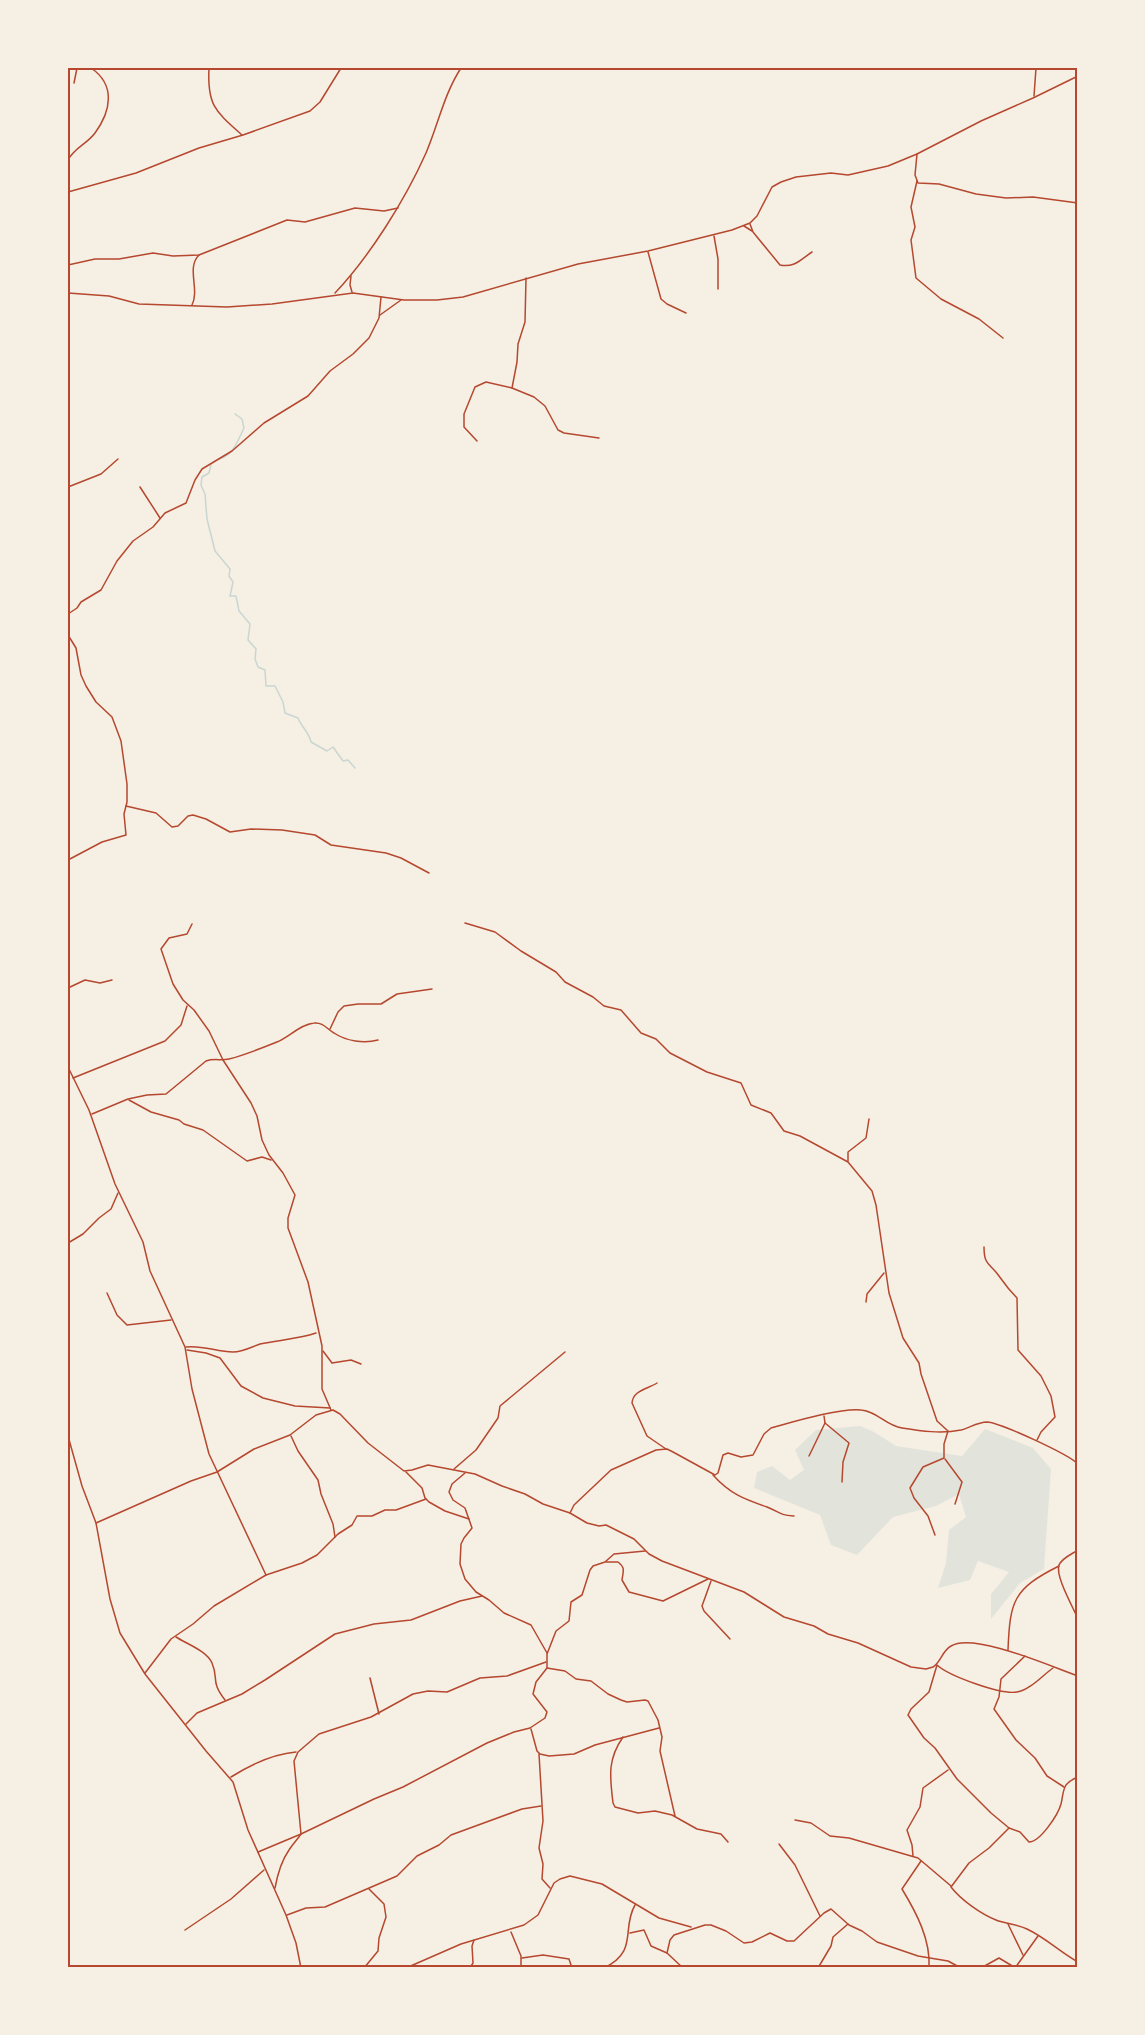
<svg xmlns="http://www.w3.org/2000/svg" width="1145" height="2035" viewBox="0 0 1145 2035" font-family="'PT Sans Narrow',sans-serif">
<rect width="100%" height="100%" fill="#f6efe4"/>
<polygon fill="#e2e4dc" points="860,1426 874,1432 896,1446 962,1456 985,1429 1033,1448 1051,1469 1044,1569 1020,1583 991,1619 991,1594 1009,1572 978,1561 970,1580 938,1588 946,1563 949,1530 966,1517 959,1494 936,1506 893,1517 857,1555 831,1545 820,1515 754,1488 757,1472 772,1466 790,1480 804,1470 795,1450 816,1430"/>
<g fill="none" stroke-linecap="round" stroke-linejoin="round">
<g stroke="#c9d6d2" stroke-width="1.5">
<path d="M219 459C233 456 238 440 244 428L242 419 235 414"/>
<path d="M211 465 209 473 202 477 201 485 205 494 207 519 215 551 230 569 229 576 233 582 230 596H236L239 611 250 624 248 640 256 649 255 659 258 667 265 670 266 686H275L283 702 285 713 298 718C302 728 309 732 311 742L327 751 333 747 343 761 348 760 355 768"/>
</g>
<g stroke="#b5482f" stroke-width="1.5">
<path d="M209 68C207 105 215 111 242 135"/>
<polyline points="74,83 77,68"/>
<polyline points="1034,96 1036,68"/>
<polyline points="917,154 915,175 918,183 939,184 976,194 1006,198 1033,197 1078,203"/>
<path d="M68 160C74 148 87 144 95 133 111 111 116 85 91 68"/>
<polyline points="917,181 911,207 915,227 911,240 916,278 941,299 979,319 1003,338"/>
<polyline points="68,192 136,173 199,148 243,135 310,111 320,102 341,68"/>
<path d="M750 224 753 232 780 265C795 268 801 259 812 252"/>
<polyline points="744,226 752,231"/>
<polyline points="714,236 718,259 718,289"/>
<polyline points="648,252 661,299 667,304 686,313"/>
<polyline points="68,265 95,259 119,259 153,253 173,256 199,255 287,220 305,222 355,208 384,211 398,208"/>
<polyline points="351,276 350,285 352,292"/>
<polyline points="68,293 109,296 139,304 227,307 272,304 353,293 404,300 437,300 463,297 578,264 648,251 732,230 750,223 757,216 772,187 781,182 796,177 831,173 848,175 888,166 917,154 981,121 1033,98 1078,76"/>
<path d="M335 293C370 256 405 200 426 153 438 125 444 94 461 68"/>
<path d="M192 305C200 289 186 268 199 255"/>
<polyline points="380,315 401,300"/>
<polyline points="512,388 517,362 518,344 525,322 526,278"/>
<polyline points="477,441 464,427 464,414 475,387 486,382 512,388 534,397 545,406 558,430 564,433 599,438"/>
<polyline points="68,487 101,474 118,459"/>
<polyline points="140,487 160,518"/>
<polyline points="68,614 77,608 81,602 101,590 117,561 133,541 153,527 165,513 186,503 195,480 202,469 232,451 264,423 308,396 330,371 353,354 369,338 379,318 381,297"/>
<polyline points="68,635 76,648 81,675 86,686 96,702 112,717 121,741 127,784 127,802 124,814 126,835 102,842 68,860"/>
<polyline points="126,806 156,813 172,827 178,826 188,816 193,815 206,819 230,832 251,829 282,830 315,835 331,845 386,853 401,858 429,873"/>
<polyline points="465,923 495,932 521,951 556,972 565,982 593,997 604,1006 621,1010 641,1033 656,1039 670,1053 707,1072 741,1083 751,1105 771,1113 784,1131 800,1136 848,1162 872,1191 876,1205 889,1293 903,1338 919,1363 921,1374 937,1421 948,1431 944,1444 944,1458 923,1467 910,1488 914,1498 928,1516 935,1535"/>
<polyline points="192,924 187,934 169,938 161,949 173,984 183,1000 194,1010 209,1031 223,1060 251,1103 257,1116 262,1140 269,1155 283,1173 295,1195 288,1218 288,1228 308,1282 322,1346 322,1389 331,1410"/>
<polyline points="68,988 85,980 100,983 112,980"/>
<polyline points="330,1029 338,1012 344,1006 358,1004 381,1004 397,994 432,989"/>
<polyline points="68,1067 89,1110 115,1184 143,1242 150,1271 185,1347 192,1389 209,1454 266,1575"/>
<polyline points="73,1078 165,1041 181,1025 187,1006"/>
<polyline points="129,1100 151,1112 179,1120 184,1124 203,1130 247,1161 262,1157 271,1160"/>
<path d="M92 1114 128 1099 147 1095 166 1094 206 1061C214 1058 221 1061 229 1059 245 1055 262 1048 277 1042 289 1037 301 1024 314 1023 323 1022 327 1029 334 1033 346 1041 364 1044 378 1040"/>
<polyline points="848,1161 848,1152 866,1138 869,1119"/>
<polyline points="68,1243 83,1234 99,1218 111,1209 118,1193"/>
<path d="M984 1247C984 1266 990 1263 999 1276 1006 1286 1008 1289 1017 1298L1018 1350 1041 1376 1051 1396 1055 1417 1041 1432 1037 1440"/>
<polyline points="107,1293 117,1315 127,1325 171,1320"/>
<polyline points="866,1302 867,1294 884,1273"/>
<path d="M186 1347C203 1345 217 1352 233 1352 243 1352 251 1347 260 1344 279 1340 298 1339 316 1333"/>
<polyline points="187,1350 206,1353 220,1358 241,1386 263,1398 295,1406 330,1408"/>
<polyline points="323,1351 332,1363 351,1360 361,1364"/>
<path d="M657 1383C648 1389 633 1390 632 1403L647 1436 666 1449"/>
<polyline points="824,1416 825,1423 849,1443 843,1462 842,1482"/>
<polyline points="68,1436 82,1486 96,1523 110,1599 120,1633 145,1674 206,1751 233,1782 248,1830 286,1915 296,1943 301,1968"/>
<polyline points="291,1436 298,1451 318,1480 321,1494 333,1524 335,1537"/>
<polyline points="809,1456 825,1423"/>
<polyline points="945,1459 962,1482 955,1504"/>
<polyline points="454,1469 476,1450 498,1418 500,1406 565,1352"/>
<polyline points="406,1472 422,1488 425,1498 429,1502 445,1511 469,1519"/>
<polyline points="465,1473 452,1484 449,1492 453,1500 465,1508 472,1528 464,1538 461,1544 460,1564 465,1579 476,1592 489,1600 504,1613 531,1625 547,1653"/>
<path d="M713 1475C730 1494 744 1499 767 1507 780 1512 778 1515 794 1516"/>
<path d="M570 1513 574 1505 611 1470 656 1450 667 1449 673 1452 715 1475 718 1473 723 1455 728 1453 741 1457 753 1455 764 1434 771 1428C793 1422 839 1408 861 1410 877 1411 886 1426 902 1428 921 1431 941 1434 961 1430 969 1428 978 1422 987 1422 1001 1423 1068 1454 1078 1464"/>
<path d="M96 1523 191 1481 217 1472 254 1449 290 1435 316 1415 333 1410 340 1414 368 1443 404 1471 412 1470 428 1465 475 1474 502 1486 525 1494 543 1504 570 1513 587 1523 599 1526 606 1525 634 1539 649 1554 662 1561 744 1592 784 1617 814 1626 828 1634 858 1643 911 1667 926 1669 933 1667C941 1662 942 1651 951 1646 974 1632 1052 1667 1078 1676"/>
<path d="M1078 1550C1072 1554 1062 1558 1059 1565 1055 1576 1073 1607 1078 1619"/>
<path d="M606 1562H618C626 1568 623 1572 622 1580L629 1592 663 1601 708 1579"/>
<polyline points="711,1581 702,1606 704,1611 730,1639"/>
<path d="M176 1637C187 1644 207 1651 212 1663 219 1679 210 1681 225 1700"/>
<path d="M1008 1650C1010 1601 1013 1589 1059 1566"/>
<polyline points="1025,1656 1001,1679 999,1697 994,1709 1016,1740 1035,1758 1047,1776 1064,1787"/>
<polyline points="547,1668 565,1671 576,1679 591,1681 608,1694 621,1700 627,1702 645,1700 648,1701 658,1720 662,1737 660,1751 675,1816"/>
<path d="M1053 1668C1043 1675 1030 1690 1017 1692 1001 1695 949 1676 937 1665L929 1692 911 1709 908 1715 924 1738 935 1748 957 1779 991 1813 1009 1828 1020 1832 1029 1842C1040 1842 1058 1815 1061 1804 1063 1797 1062 1792 1066 1785 1069 1781 1073 1779 1078 1777"/>
<polyline points="145,1673 171,1639 193,1624 214,1606 266,1575 302,1563 317,1555 338,1534 352,1525 357,1516 372,1516 385,1510 396,1510 426,1499"/>
<polyline points="370,1678 379,1714"/>
<polyline points="186,1724 197,1713 242,1694 265,1680 335,1634 374,1624 411,1620 460,1601 482,1596"/>
<polyline points="531,1729 537,1751 540,1754 549,1756 574,1754 595,1745 659,1728"/>
<path d="M623 1737C607 1760 610 1777 613 1803L615 1807 638 1813 655 1811 672 1815 697 1829 721 1834 728 1842"/>
<polyline points="539,1754 543,1821 539,1848 543,1864 542,1879 550,1888"/>
<path d="M231 1777C250 1765 273 1754 296 1752"/>
<polyline points="795,1820 811,1823 830,1836 849,1838 918,1858 951,1886"/>
<path d="M1009 1828 989 1848 969 1863 951 1887C961 1900 981 1914 996 1920 1006 1924 1017 1924 1027 1929 1046 1938 1060 1952 1078 1962"/>
<polyline points="779,1844 795,1865 820,1916"/>
<polyline points="258,1852 301,1834 374,1799 403,1787 487,1743 514,1732 530,1728 545,1718 547,1712 533,1694 536,1682 547,1668 547,1654 556,1631 569,1621 571,1602 582,1595 590,1570 593,1566 605,1562 614,1554 645,1551"/>
<polyline points="913,1856 912,1845 907,1830 920,1807 923,1788 948,1770"/>
<path d="M921 1861 902 1889C916 1912 931 1940 929 1968"/>
<path d="M275 1888C277 1877 282 1860 289 1850 292 1845 297 1840 301 1834L294 1761 298 1752 319 1734 371 1717 413 1694 428 1691 447 1692 480 1678 507 1676 546 1662"/>
<polyline points="287,1915 306,1908 325,1907 397,1876 417,1856 439,1845 451,1835 522,1809 541,1806"/>
<polyline points="1008,1924 1023,1955"/>
<polyline points="185,1930 231,1899 264,1870"/>
<polyline points="511,1932 521,1956 521,1968"/>
<polyline points="630,1933 644,1930 651,1946 667,1953 683,1968"/>
<polyline points="667,1953 670,1940 674,1935 705,1925 711,1925 726,1931 744,1943 752,1942 770,1933 787,1941 794,1941 824,1913 831,1909 849,1925 862,1931 877,1942 918,1956 948,1961 961,1968"/>
<polyline points="522,1958 543,1955 569,1959 572,1968"/>
<polyline points="364,1968 378,1951 379,1938 386,1917 384,1904 369,1889"/>
<polyline points="406,1968 461,1944 524,1925 538,1915 554,1883 560,1879 570,1876 602,1884 659,1918 691,1927"/>
<polyline points="470,1968 473,1963 472,1946 474,1940"/>
<path d="M604 1968C639 1951 621 1929 635 1905"/>
<polyline points="818,1968 831,1946 833,1937 848,1924"/>
<polyline points="981,1968 999,1958 1014,1967"/>
<polyline points="1015,1968 1038,1936"/>
</g>
</g>
<rect width="1145" height="2035" fill="none" stroke="#f6efe4" stroke-width="138"/>
<rect x="69" y="69" width="1007" height="1897" fill="none" stroke="#b5482f" stroke-width="2"/>
</svg>
